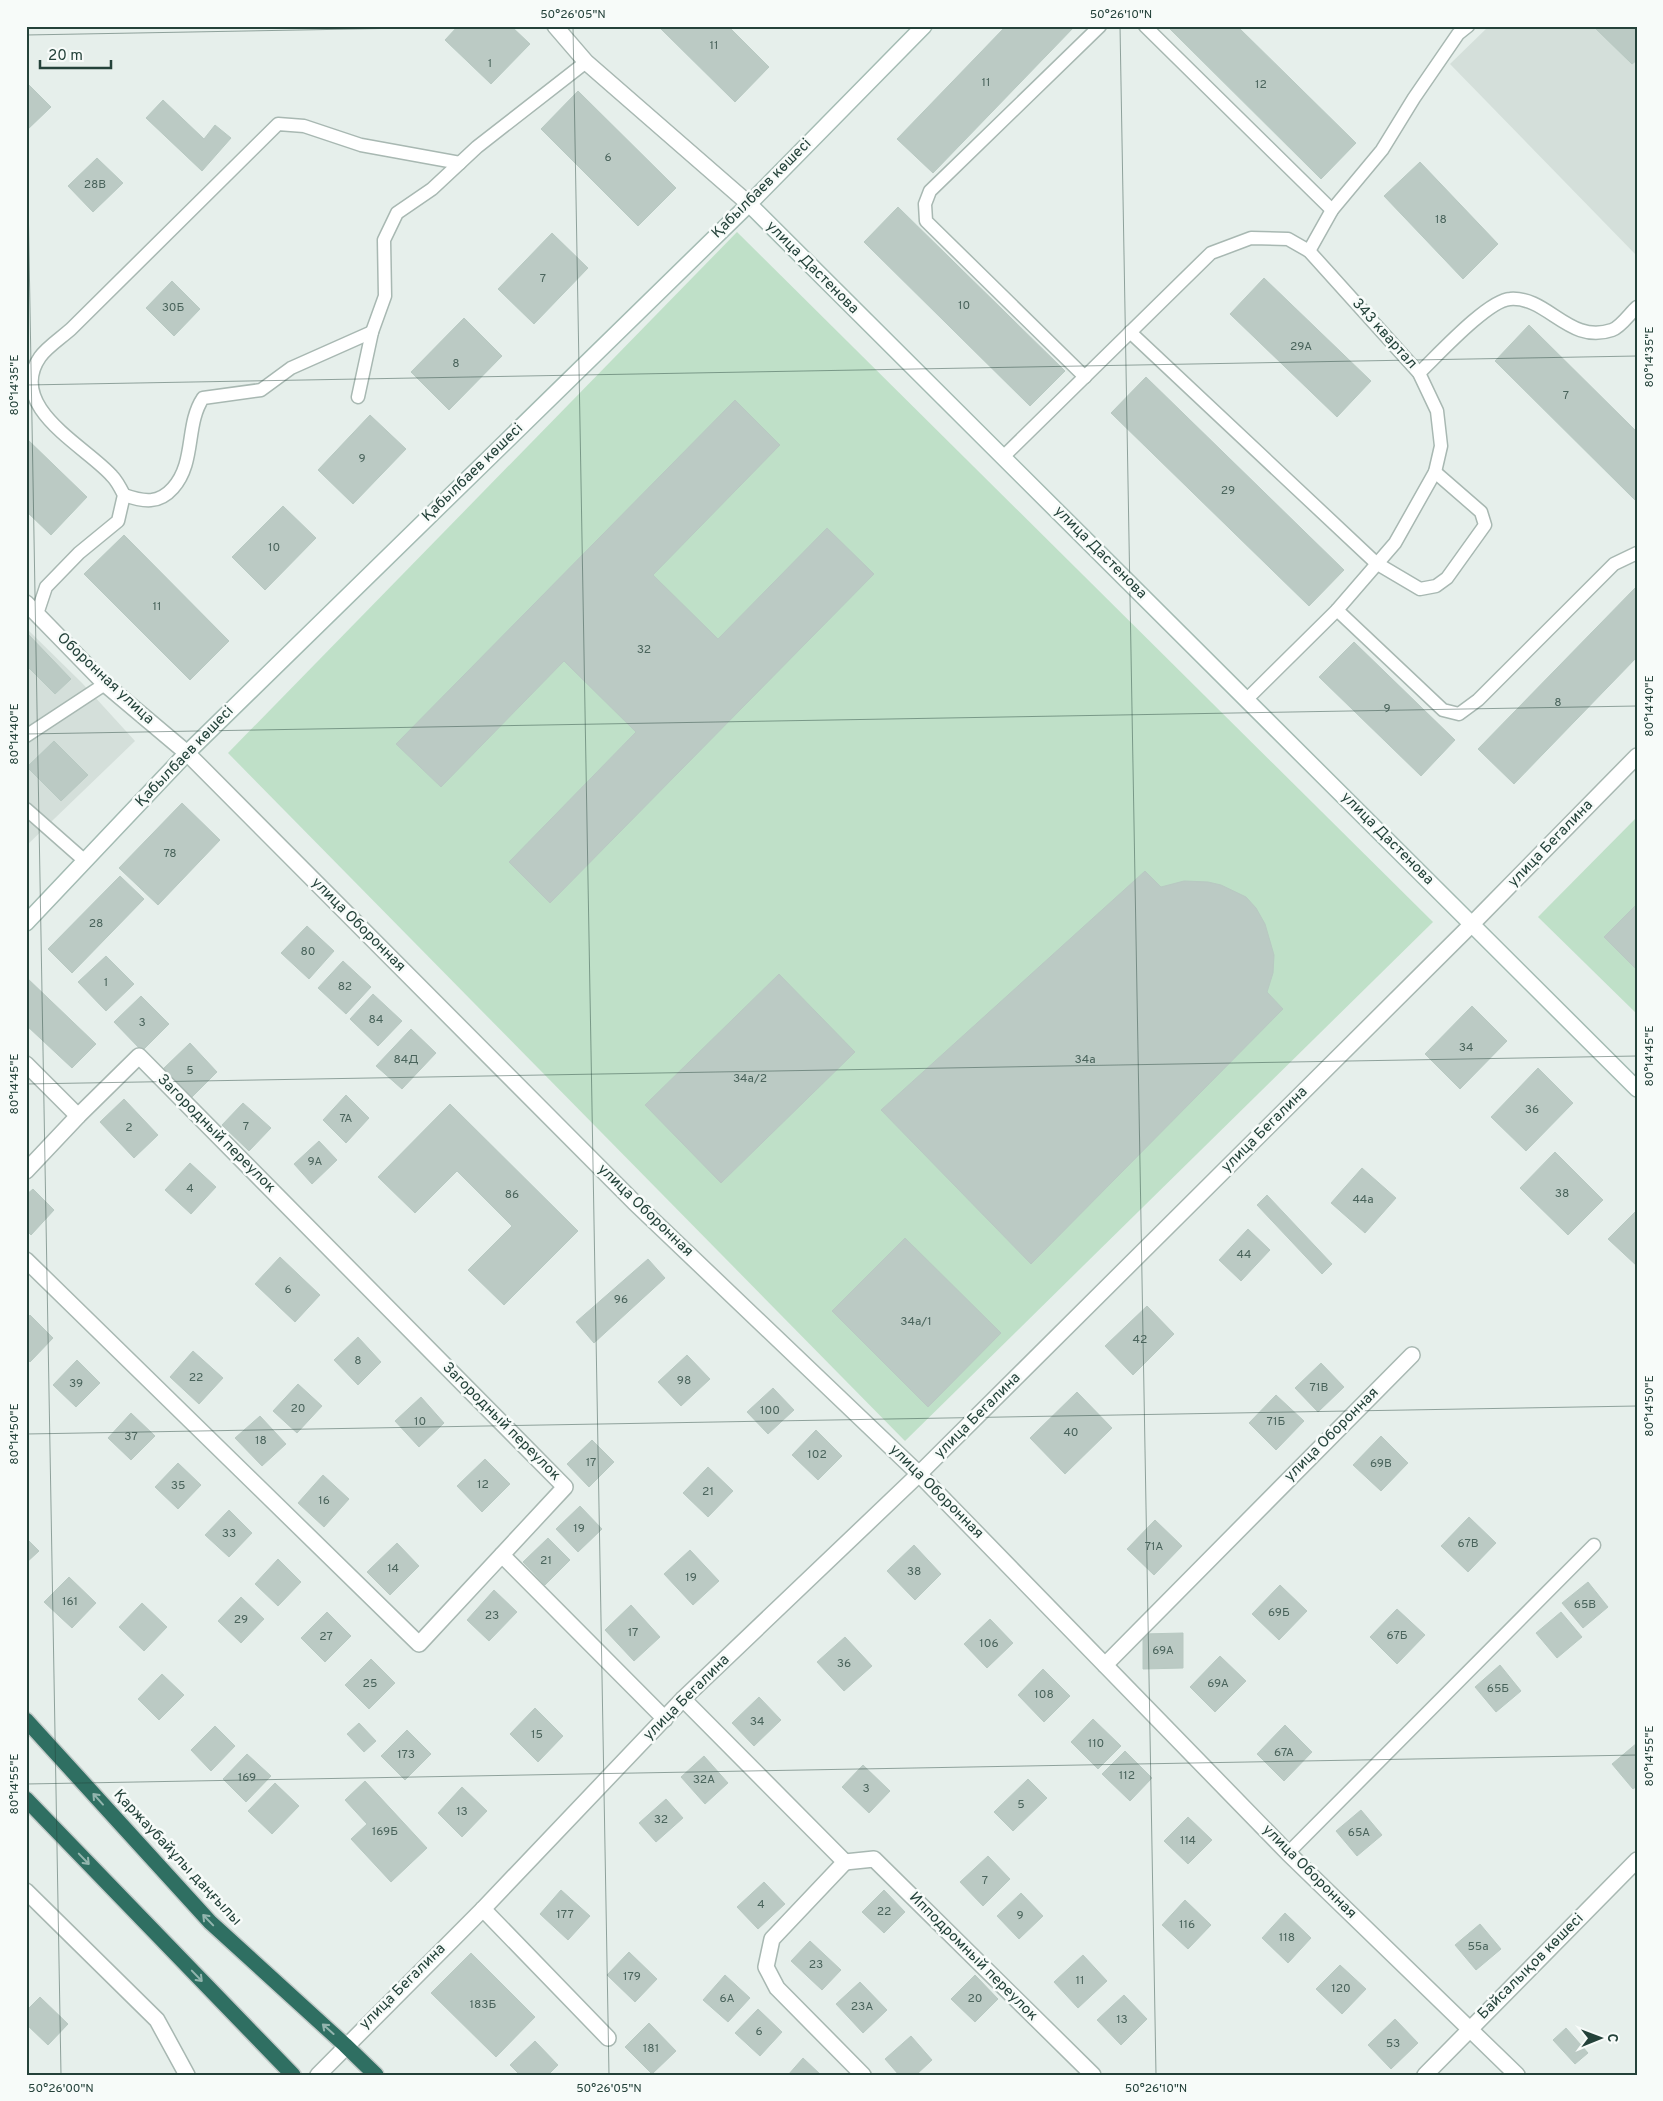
<svg xmlns="http://www.w3.org/2000/svg" width="1663" height="2101" viewBox="0 0 1663 2101" font-family="Overpass,sans-serif">
<rect width="100%" height="100%" fill="#e6efeb"/>
<g fill="#d4dfda">
<polygon points="1489,26 1637,26 1637,256 1450,64"/>
<polygon points="26,628 82,683 135,741 26,846"/>
</g>
<g fill="#bfe0c8">
<polygon points="737,232 1433,922 905,1441 228,753"/>
<polygon points="1637,817 1637,1014 1538,917"/>
</g>
<g fill="#bbcac4" stroke="#b8c9c2">
<polygon points="458,26 511,26 530,44 491,84 445,40"/>
<polygon points="658,26 728,26 769,67 735,102"/>
<polygon points="1006,26 1075,26 933,173 897,139"/>
<polygon points="1167,26 1237,26 1356,143 1321,179"/>
<polygon points="1593,26 1637,26 1637,60 1632,64"/>
<polygon points="26,82 51,107 26,131"/>
<polygon points="578,91 676,188 638,226 541,129"/>
<polygon points="163,100 204,139 215,125 231,138 202,171 146,118"/>
<polygon points="97,158 123,183 93,212 68,186"/>
<polygon points="1420,162 1498,244 1463,279 1384,196"/>
<polygon points="898,207 1065,371 1030,406 864,242"/>
<polygon points="552,233 588,268 534,324 498,289"/>
<polygon points="1264,278 1371,381 1337,417 1230,314"/>
<polygon points="172,281 200,309 174,336 146,308"/>
<polygon points="464,318 502,356 449,410 411,372"/>
<polygon points="1529,325 1637,432 1637,502 1495,361"/>
<polygon points="1146,377 1344,570 1309,606 1111,413"/>
<polygon points="735,400 780,445 653,575 718,639 827,528 874,574 550,903 509,862 636,732 564,661 441,787 396,744"/>
<polygon points="370,415 406,449 353,504 318,470"/>
<polygon points="26,438 87,497 51,535 26,511"/>
<polygon points="283,506 316,538 265,590 232,557"/>
<polygon points="124,535 229,641 190,680 84,574"/>
<polygon points="1637,586 1637,657 1514,784 1478,749"/>
<polygon points="26,632 71,679 55,694 26,665"/>
<polygon points="1354,642 1455,740 1421,776 1319,677"/>
<polygon points="54,741 88,775 61,801 27,767"/>
<polygon points="182,803 220,840 158,905 119,868"/>
<polygon points="1145,871 1161,887 1184,881 1208,882 1221,885 1246,897 1256,908 1265,924 1274,955 1273,973 1267,992 1283,1009 1031,1264 881,1110"/>
<polygon points="120,876 144,899 72,973 48,949"/>
<polygon points="1637,904 1637,970 1604,937"/>
<polygon points="307,926 334,951 309,979 281,953"/>
<polygon points="106,956 134,984 106,1011 78,982"/>
<polygon points="343,961 371,987 346,1014 318,988"/>
<polygon points="779,974 855,1052 721,1183 645,1105"/>
<polygon points="26,977 96,1044 72,1068 26,1025"/>
<polygon points="373,994 402,1021 378,1046 350,1019"/>
<polygon points="141,996 169,1024 142,1051 114,1022"/>
<polygon points="1472,1006 1507,1041 1460,1089 1425,1054"/>
<polygon points="411,1029 436,1053 402,1089 376,1066"/>
<polygon points="190,1043 217,1072 190,1099 162,1070"/>
<polygon points="1538,1068 1573,1103 1526,1151 1491,1117"/>
<polygon points="346,1095 369,1118 346,1143 323,1120"/>
<polygon points="124,1099 158,1135 134,1158 100,1122"/>
<polygon points="243,1103 271,1128 249,1151 222,1125"/>
<polygon points="450,1104 578,1231 504,1305 468,1270 512,1226 457,1171 415,1213 378,1177"/>
<polygon points="319,1141 337,1160 312,1184 294,1164"/>
<polygon points="1555,1152 1603,1200 1568,1235 1520,1188"/>
<polygon points="190,1163 216,1187 191,1214 165,1190"/>
<polygon points="1362,1168 1396,1198 1365,1233 1331,1203"/>
<polygon points="33,1189 54,1210 31,1235 26,1230 26,1195"/>
<polygon points="1267,1195 1332,1264 1322,1274 1257,1205"/>
<polygon points="1637,1210 1637,1266 1608,1239"/>
<polygon points="1248,1229 1270,1250 1241,1281 1219,1260"/>
<polygon points="905,1238 1001,1333 928,1407 832,1311"/>
<polygon points="280,1257 320,1295 295,1322 255,1284"/>
<polygon points="648,1259 665,1278 594,1343 576,1322"/>
<polygon points="1147,1306 1174,1334 1133,1375 1105,1346"/>
<polygon points="30,1315 53,1338 30,1362 26,1358 26,1319"/>
<polygon points="358,1337 381,1362 358,1385 334,1360"/>
<polygon points="193,1351 223,1378 199,1404 170,1377"/>
<polygon points="687,1355 710,1379 681,1406 658,1382"/>
<polygon points="77,1360 100,1383 76,1407 53,1385"/>
<polygon points="1321,1363 1344,1387 1318,1412 1295,1388"/>
<polygon points="298,1384 322,1406 297,1433 273,1411"/>
<polygon points="773,1388 794,1410 768,1434 747,1412"/>
<polygon points="1077,1392 1112,1428 1065,1474 1030,1438"/>
<polygon points="1276,1395 1304,1421 1276,1450 1249,1423"/>
<polygon points="421,1397 444,1423 419,1447 395,1421"/>
<polygon points="131,1413 155,1436 131,1460 108,1438"/>
<polygon points="260,1416 286,1444 262,1466 235,1438"/>
<polygon points="816,1430 842,1456 818,1480 792,1455"/>
<polygon points="1381,1436 1408,1463 1381,1491 1353,1465"/>
<polygon points="592,1440 614,1462 589,1487 567,1464"/>
<polygon points="485,1459 510,1484 482,1512 457,1486"/>
<polygon points="178,1463 201,1485 178,1509 155,1487"/>
<polygon points="708,1467 733,1491 708,1517 683,1493"/>
<polygon points="323,1475 349,1499 324,1527 298,1503"/>
<polygon points="580,1506 602,1529 578,1552 556,1529"/>
<polygon points="229,1510 252,1533 229,1557 205,1535"/>
<polygon points="1469,1517 1496,1543 1468,1572 1441,1546"/>
<polygon points="1155,1520 1182,1546 1154,1575 1127,1549"/>
<polygon points="26,1538 39,1551 26,1563"/>
<polygon points="548,1538 570,1560 545,1585 523,1562"/>
<polygon points="397,1543 419,1566 390,1595 367,1572"/>
<polygon points="914,1545 941,1574 915,1600 887,1571"/>
<polygon points="690,1550 719,1581 693,1605 664,1574"/>
<polygon points="278,1559 301,1582 278,1606 255,1584"/>
<polygon points="69,1577 96,1603 72,1628 44,1602"/>
<polygon points="1588,1582 1608,1607 1583,1628 1562,1603"/>
<polygon points="1280,1585 1307,1611 1279,1640 1252,1614"/>
<polygon points="494,1590 517,1612 489,1641 467,1620"/>
<polygon points="241,1597 264,1619 241,1643 218,1621"/>
<polygon points="142,1603 167,1627 144,1651 119,1627"/>
<polygon points="631,1605 660,1637 634,1661 605,1630"/>
<polygon points="1397,1609 1425,1635 1397,1664 1370,1637"/>
<polygon points="327,1612 351,1636 325,1662 301,1638"/>
<polygon points="1561,1612 1582,1637 1557,1658 1536,1633"/>
<polygon points="990,1619 1013,1643 987,1668 964,1644"/>
<polygon points="1183,1633 1183,1668 1143,1669 1143,1634"/>
<polygon points="845,1637 872,1666 844,1691 817,1662"/>
<polygon points="1220,1656 1246,1681 1215,1712 1190,1687"/>
<polygon points="371,1659 395,1683 369,1709 345,1685"/>
<polygon points="1500,1665 1521,1691 1496,1712 1475,1687"/>
<polygon points="1043,1669 1070,1696 1044,1722 1018,1695"/>
<polygon points="162,1674 184,1695 159,1720 138,1699"/>
<polygon points="759,1697 781,1720 754,1746 732,1723"/>
<polygon points="535,1708 563,1736 538,1762 510,1734"/>
<polygon points="1093,1719 1121,1746 1098,1769 1071,1742"/>
<polygon points="359,1723 376,1741 364,1752 347,1734"/>
<polygon points="1285,1725 1312,1752 1284,1781 1257,1754"/>
<polygon points="215,1726 235,1746 211,1771 191,1750"/>
<polygon points="407,1730 431,1754 405,1780 381,1756"/>
<polygon points="1637,1743 1637,1786 1633,1789 1612,1764"/>
<polygon points="1125,1751 1152,1778 1130,1801 1102,1774"/>
<polygon points="247,1754 271,1776 246,1802 223,1779"/>
<polygon points="704,1756 728,1783 705,1804 681,1777"/>
<polygon points="863,1765 890,1791 869,1813 842,1787"/>
<polygon points="1028,1779 1047,1798 1013,1831 994,1812"/>
<polygon points="365,1781 427,1848 391,1882 351,1839 367,1824 345,1800"/>
<polygon points="275,1783 299,1806 272,1834 248,1811"/>
<polygon points="462,1787 487,1811 462,1837 438,1813"/>
<polygon points="666,1799 683,1818 656,1842 639,1823"/>
<polygon points="1361,1810 1382,1835 1357,1856 1336,1831"/>
<polygon points="1188,1817 1212,1840 1188,1864 1164,1841"/>
<polygon points="988,1856 1010,1879 983,1906 960,1882"/>
<polygon points="764,1882 785,1904 758,1929 737,1907"/>
<polygon points="561,1890 590,1916 568,1940 540,1914"/>
<polygon points="884,1890 905,1912 884,1933 862,1912"/>
<polygon points="1021,1893 1043,1916 1019,1939 997,1916"/>
<polygon points="1185,1900 1211,1925 1188,1949 1162,1925"/>
<polygon points="1285,1913 1311,1938 1288,1963 1262,1938"/>
<polygon points="1480,1924 1501,1949 1476,1970 1455,1945"/>
<polygon points="810,1941 841,1970 822,1990 791,1961"/>
<polygon points="629,1952 657,1979 635,2002 607,1975"/>
<polygon points="471,1953 535,2017 496,2057 431,1993"/>
<polygon points="1083,1955 1107,1981 1078,2008 1054,1982"/>
<polygon points="1340,1965 1366,1989 1342,2014 1316,1989"/>
<polygon points="725,1975 750,1998 728,2022 703,2000"/>
<polygon points="975,1975 998,1999 975,2022 951,1999"/>
<polygon points="860,1982 887,2010 863,2033 836,2004"/>
<polygon points="1124,1995 1147,2019 1121,2045 1097,2020"/>
<polygon points="40,1997 68,2024 48,2045 26,2024 26,2011"/>
<polygon points="758,2009 782,2032 760,2056 735,2033"/>
<polygon points="1395,2019 1418,2043 1391,2069 1368,2045"/>
<polygon points="649,2023 676,2051 652,2074 625,2047"/>
<polygon points="1566,2028 1588,2053 1575,2064 1553,2040"/>
<polygon points="911,2036 932,2060 916,2075 899,2075 885,2059"/>
<polygon points="535,2041 558,2065 548,2075 520,2075 510,2065"/>
<polygon points="803,2058 821,2075 788,2075"/>
</g>
<g fill="none" stroke-linecap="round" stroke-linejoin="round">
<defs>
<g id="lane">
<polyline points="1145,26 1332,210"/>
<polyline points="1309,251 1332,210 1382,150 1414,98 1458,34 1468,26"/>
<polyline points="1130,332 1376,563 1420,589 1436,586 1447,578 1485,525 1481,512 1435,472"/>
<path d="M1419 373C1437 356 1488 300 1510 299 1548 296 1569 345 1612 330 1621 327 1630 313 1637 307"/>
<polyline points="1085,377 926,221 925,204 930,191 1100,26"/>
<polyline points="358,397 372,332 385,296 384,240 397,213 432,189 477,147 586,62"/>
<polyline points="1003,457 1211,253 1251,238 1288,239 1309,251 1419,373 1437,411 1441,446 1435,472 1395,543 1337,610 1246,700"/>
<path d="M124 495C144 502 159 504 173 488 196 462 185 425 203 398L261 390 291 368 372 332"/>
<polyline points="1337,610 1443,710 1459,714 1478,700 1614,564 1637,553"/>
<path d="M37 614 46 587 79 553 118 521 124 495C121 489 117 481 112 476 87 447 5 407 40 357 47 347 61 338 71 329L278 124 304 126 361 145 460 163"/>
<polyline points="26,736 105,684"/>
<polyline points="26,809 85,861"/>
<polyline points="1288,1853 1594,1545"/>
</g>
<g id="street">
<polyline points="555,26 586,62 749,204"/>
<polyline points="26,603 105,684 187,753 634,1202 919,1474 1288,1853 1517,2075"/>
<polyline points="26,1064 78,1116"/>
<polyline points="26,1171 78,1116 139,1056 565,1487 419,1644 26,1260"/>
<polyline points="502,1555 665,1719"/>
<polyline points="1105,1665 1412,1355"/>
<polyline points="683,1699 845,1862 874,1859 1093,2075"/>
<polyline points="845,1862 772,1939 766,1967 777,1988 863,2075"/>
<polyline points="26,1891 157,2020 187,2075"/>
<polyline points="483,1909 608,2038"/>
<polyline points="318,2075 483,1909 683,1699 919,1474 1472,924 1637,756"/>
<polyline points="1425,2075 1637,1860"/>
</g>
<g id="secondary">
<polyline points="749,204 1637,1089"/>
<polyline points="26,923 187,753 749,204 924,26"/>
</g>
<g id="highway">
<polyline points="26,1720 210,1922 345,2045 376,2075"/>
<polyline points="26,1799 293,2075"/>
</g>
</defs>
<use href="#lane" stroke="#a8b8b2" stroke-width="15"/>
<use href="#street" stroke="#a8b8b2" stroke-width="18"/>
<use href="#secondary" stroke="#a4bbb3" stroke-width="18"/>
<use href="#highway" stroke="#c2cac8" stroke-width="18"/>
<use href="#lane" stroke="#fff" stroke-width="12"/>
<use href="#street" stroke="#fff" stroke-width="15"/>
<use href="#secondary" stroke="#fff" stroke-width="15"/>
<use href="#highway" stroke="#2f6f62" stroke-width="15"/>
</g>
<defs><path id="oneway-shaft" d="M-6 0H5M1.5-3L5.5 0L1.5 3" fill="none" stroke-width="1.6" stroke-linecap="round" stroke-linejoin="round" transform="scale(1.25)"/></defs>
<g stroke="#93b5ae">
<use href="#oneway-shaft" transform="translate(98 1799) rotate(-132)"/>
<use href="#oneway-shaft" transform="translate(84 1859) rotate(46)"/>
<use href="#oneway-shaft" transform="translate(208 1920) rotate(-134)"/>
<use href="#oneway-shaft" transform="translate(197 1976) rotate(46)"/>
<use href="#oneway-shaft" transform="translate(328 2029) rotate(-138)"/>
</g>
<path fill="none" stroke="#24423a" stroke-width="1" stroke-opacity="0.45" d="M573 26 609 2075M1120 26 1156 2075M26 35 519 26M26 81 61 2075M26 385 1637 356M26 734 1637 706M26 1084 1637 1056M26 1434 1637 1406M26 1784 1637 1755"/>
<g text-anchor="middle" dominant-baseline="central" stroke-width="5" stroke-linejoin="round" paint-order="stroke">
<g font-size="12" fill="#4a645c">
<text x="714" y="46">11</text>
<text x="490" y="64">1</text>
<text x="986" y="83">11</text>
<text x="1261" y="85">12</text>
<text x="608" y="158">6</text>
<text x="95" y="185">28В</text>
<text x="1441" y="220">18</text>
<text x="543" y="279">7</text>
<text x="964" y="306">10</text>
<text x="173" y="308">30Б</text>
<text x="1301" y="347">29А</text>
<text x="456" y="364">8</text>
<text x="1566" y="396">7</text>
<text x="362" y="459">9</text>
<text x="1228" y="491">29</text>
<text x="274" y="548">10</text>
<text x="157" y="607">11</text>
<text x="644" y="650">32</text>
<text x="1558" y="703">8</text>
<text x="1387" y="709">9</text>
<text x="170" y="854">78</text>
<text x="96" y="924">28</text>
<text x="308" y="952">80</text>
<text x="106" y="983">1</text>
<text x="345" y="987">82</text>
<text x="376" y="1020">84</text>
<text x="142" y="1023">3</text>
<text x="1466" y="1048">34</text>
<text x="406" y="1060">84Д</text>
<text x="1085" y="1060">34а</text>
<text x="190" y="1071">5</text>
<text x="750" y="1079">34а/2</text>
<text x="1532" y="1110">36</text>
<text x="346" y="1119">7А</text>
<text x="246" y="1127">7</text>
<text x="129" y="1128">2</text>
<text x="315" y="1162">9А</text>
<text x="190" y="1189">4</text>
<text x="1562" y="1194">38</text>
<text x="512" y="1195">86</text>
<text x="1363" y="1200">44а</text>
<text x="1244" y="1255">44</text>
<text x="288" y="1290">6</text>
<text x="621" y="1300">96</text>
<text x="916" y="1322">34а/1</text>
<text x="1140" y="1340">42</text>
<text x="358" y="1361">8</text>
<text x="196" y="1378">22</text>
<text x="684" y="1381">98</text>
<text x="76" y="1384">39</text>
<text x="1319" y="1388">71В</text>
<text x="298" y="1409">20</text>
<text x="770" y="1411">100</text>
<text x="420" y="1422">10</text>
<text x="1276" y="1422">71Б</text>
<text x="1071" y="1433">40</text>
<text x="131" y="1437">37</text>
<text x="261" y="1441">18</text>
<text x="817" y="1455">102</text>
<text x="591" y="1463">17</text>
<text x="1381" y="1464">69В</text>
<text x="483" y="1485">12</text>
<text x="178" y="1486">35</text>
<text x="708" y="1492">21</text>
<text x="324" y="1501">16</text>
<text x="579" y="1529">19</text>
<text x="229" y="1534">33</text>
<text x="1468" y="1544">67В</text>
<text x="1154" y="1547">71А</text>
<text x="546" y="1561">21</text>
<text x="393" y="1569">14</text>
<text x="914" y="1572">38</text>
<text x="691" y="1578">19</text>
<text x="70" y="1602">161</text>
<text x="1585" y="1605">65В</text>
<text x="1279" y="1613">69Б</text>
<text x="492" y="1616">23</text>
<text x="241" y="1620">29</text>
<text x="633" y="1633">17</text>
<text x="1397" y="1636">67Б</text>
<text x="326" y="1637">27</text>
<text x="989" y="1644">106</text>
<text x="1163" y="1651">69А</text>
<text x="844" y="1664">36</text>
<text x="370" y="1684">25</text>
<text x="1218" y="1684">69А</text>
<text x="1498" y="1689">65Б</text>
<text x="1044" y="1695">108</text>
<text x="757" y="1722">34</text>
<text x="537" y="1735">15</text>
<text x="1096" y="1744">110</text>
<text x="1284" y="1753">67А</text>
<text x="406" y="1755">173</text>
<text x="1127" y="1776">112</text>
<text x="247" y="1778">169</text>
<text x="704" y="1780">32А</text>
<text x="866" y="1789">3</text>
<text x="1021" y="1805">5</text>
<text x="462" y="1812">13</text>
<text x="661" y="1820">32</text>
<text x="385" y="1832">169Б</text>
<text x="1359" y="1833">65А</text>
<text x="1188" y="1841">114</text>
<text x="985" y="1881">7</text>
<text x="761" y="1905">4</text>
<text x="884" y="1912">22</text>
<text x="565" y="1915">177</text>
<text x="1020" y="1916">9</text>
<text x="1187" y="1925">116</text>
<text x="1287" y="1938">118</text>
<text x="1478" y="1947">55а</text>
<text x="816" y="1965">23</text>
<text x="632" y="1977">179</text>
<text x="1080" y="1981">11</text>
<text x="1341" y="1989">120</text>
<text x="727" y="1999">6А</text>
<text x="975" y="1999">20</text>
<text x="483" y="2005">183Б</text>
<text x="862" y="2007">23А</text>
<text x="1122" y="2020">13</text>
<text x="759" y="2032">6</text>
<text x="1393" y="2044">53</text>
<text x="651" y="2049">181</text>
</g>
<g font-size="15" fill="#24423a" stroke="#f7fbf9">
<text transform="translate(762 189) rotate(-45)">Қабылбаев көшесі</text>
<text transform="translate(812 268) rotate(45)">улица Дастенова</text>
<text transform="translate(1384 334) rotate(48)">343 квартал</text>
<text transform="translate(473 473) rotate(-44)">Қабылбаев көшесі</text>
<text transform="translate(1100 553) rotate(45)">улица Дастенова</text>
<text transform="translate(105 679) rotate(43)">Оборонная улица</text>
<text transform="translate(185 757) rotate(-46)">Қабылбаев көшесі</text>
<text transform="translate(1387 839) rotate(45)">улица Дастенова</text>
<text transform="translate(1551 844) rotate(-46)">улица Бегалина</text>
<text transform="translate(358 925) rotate(45)">улица Оборонная</text>
<text transform="translate(1265 1130) rotate(-45)">улица Бегалина</text>
<text transform="translate(216 1134) rotate(45)">Загородный переулок</text>
<text transform="translate(645 1211) rotate(44)">улица Оборонная</text>
<text transform="translate(978 1416) rotate(-45)">улица Бегалина</text>
<text transform="translate(501 1422) rotate(45)">Загородный переулок</text>
<text transform="translate(1332 1435) rotate(-45)">улица Оборонная</text>
<text transform="translate(936 1492) rotate(45)">улица Оборонная</text>
<text transform="translate(687 1698) rotate(-45)">улица Бегалина</text>
<text transform="translate(177 1858) rotate(47)">Қаржаубайұлы даңғылы</text>
<text transform="translate(1309 1872) rotate(45)">улица Оборонная</text>
<text transform="translate(973 1957) rotate(45)">Ипподромный переулок</text>
<text transform="translate(1531 1967) rotate(-45)">Байсалықов көшесі</text>
<text transform="translate(403 1987) rotate(-45)">улица Бегалина</text>
</g>
</g>
<rect width="1663" height="2101" fill="none" stroke="#f7fbf9" stroke-width="55"/>
<g transform="translate(1600 2038) rotate(89)" stroke="#f7fbf9" stroke-width="4" paint-order="stroke">
<path d="M0-4L9 19L0 12L-9 19Z" fill="#24423a"/>
<text y="-8" font-size="14" font-weight="bold" text-anchor="middle" fill="#24423a">С</text>
</g>
<path d="M40 60v8h71v-8" fill="none" stroke="#24423a" stroke-width="2.5"/>
<text x="48" y="60" font-size="15" fill="#24423a" stroke="#f7fbf9" stroke-width="4" paint-order="stroke">20 m</text>
<rect x="28" y="28" width="1608" height="2046" fill="none" stroke="#24423a" stroke-width="2"/>
<g font-size="12" text-anchor="middle" fill="#24423a">
<text x="573" y="18">50°26'05"N</text>
<text x="1121" y="18">50°26'10"N</text>
<text transform="translate(1649 357) rotate(-90)" y="4">80°14'35"E</text>
<text transform="translate(14 385) rotate(-90)" y="4">80°14'35"E</text>
<text transform="translate(1649 706) rotate(-90)" y="4">80°14'40"E</text>
<text transform="translate(14 734) rotate(-90)" y="4">80°14'40"E</text>
<text transform="translate(1649 1056) rotate(-90)" y="4">80°14'45"E</text>
<text transform="translate(14 1084) rotate(-90)" y="4">80°14'45"E</text>
<text transform="translate(1649 1406) rotate(-90)" y="4">80°14'50"E</text>
<text transform="translate(14 1434) rotate(-90)" y="4">80°14'50"E</text>
<text transform="translate(1649 1756) rotate(-90)" y="4">80°14'55"E</text>
<text transform="translate(14 1784) rotate(-90)" y="4">80°14'55"E</text>
<text x="61" y="2092">50°26'00"N</text>
<text x="609" y="2092">50°26'05"N</text>
<text x="1156" y="2092">50°26'10"N</text>
</g>
</svg>
